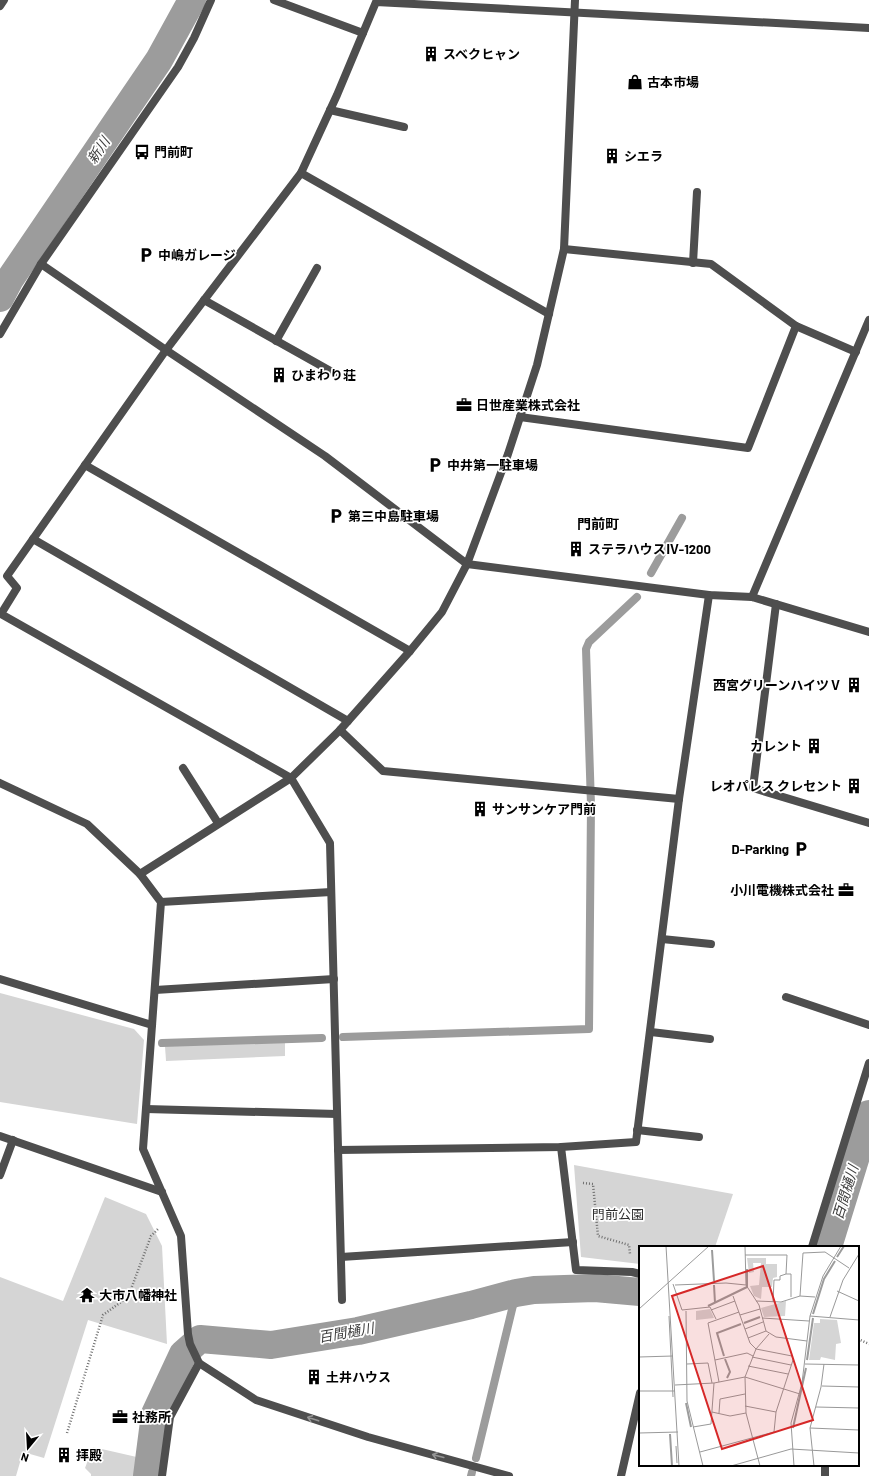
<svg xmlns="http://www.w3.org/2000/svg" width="869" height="1476" viewBox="0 0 869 1476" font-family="Barlow,'Noto Sans JP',sans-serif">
<rect width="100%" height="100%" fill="#fff"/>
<g fill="#d5d5d5">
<polygon points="0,993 134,1029 144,1040 137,1124 0,1102"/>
<polygon points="285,1042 285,1056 166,1061 165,1046"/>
<polygon points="574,1165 733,1194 715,1247 640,1247 640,1264 581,1257"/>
<polygon points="105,1197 146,1214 162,1246 167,1344 88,1320 44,1458 23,1452 16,1476 0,1476 0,1277 63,1301"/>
<polygon points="93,1447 141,1458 139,1476 91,1476 91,1474 85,1468"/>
</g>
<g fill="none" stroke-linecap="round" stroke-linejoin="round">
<g stroke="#9c9c9c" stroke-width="8">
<polyline points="651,573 682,518"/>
<polyline points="343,1037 589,1029 591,805 586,649 589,642 637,597"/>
<polyline points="162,1043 322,1038"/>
<polyline points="476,1458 516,1293"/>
<polyline points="471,1476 472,1472"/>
</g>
<g stroke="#9c9c9c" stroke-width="28">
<polyline points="0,298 10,279 159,60 192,0"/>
<polyline points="828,1247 869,1114"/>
<polyline points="147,1476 155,1414 183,1354 200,1339 271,1345 358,1331 471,1305 516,1293 534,1290 595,1288 640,1292"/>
</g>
<g stroke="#707070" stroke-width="2.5" stroke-dasharray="1 2" stroke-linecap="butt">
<polyline points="583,1183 593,1184 598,1236 629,1245 630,1254"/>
<polyline points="858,1339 869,1344"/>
<polyline points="67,1433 103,1315 128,1297 151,1236 159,1228"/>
</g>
<g stroke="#4e4e4e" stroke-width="8">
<polyline points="330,110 404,127"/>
<polyline points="693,263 697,192"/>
<polyline points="204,300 334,373"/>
<polyline points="276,341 317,268"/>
<polyline points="183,768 218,823"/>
<polyline points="662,939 711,944"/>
<polyline points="786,997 869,1025"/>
<polyline points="651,1032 710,1039"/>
<polyline points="637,1130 699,1137"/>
<polyline points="621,1476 640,1393"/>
</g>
<polyline stroke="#4e4e4e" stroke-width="8" points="274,0 363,33"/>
<g stroke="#4e4e4e" stroke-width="8">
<polyline points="0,6 4,0"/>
<polyline points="301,173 549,314"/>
<polyline points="564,249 711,264 796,326 856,352"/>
<polyline points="41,264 166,350 325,456 467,564 709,595 752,597 869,632"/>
<polyline points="520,417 748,448 796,326"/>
<polyline points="85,465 410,651"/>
<polyline points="33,539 348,721"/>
<polyline points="752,597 869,320"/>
<polyline points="776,604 753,788 869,823"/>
<polyline points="340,730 383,771 679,799"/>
<polyline points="0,783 87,824 140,874 161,902 143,1149 181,1236 188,1334 190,1344 199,1363 256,1400 368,1437 509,1476"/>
<polyline points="140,874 291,778 340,730 410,651 442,612 467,564 508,454 537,365 564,249 575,0"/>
<polyline points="161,902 331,892"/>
<polyline points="0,979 152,1025"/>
<polyline points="155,990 334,979"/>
<polyline points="146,1109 337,1114"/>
<polyline points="0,1136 162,1192"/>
<polyline points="561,1147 576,1270 632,1272 640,1274"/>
<polyline points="338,1150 561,1147 636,1142 679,799 709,595"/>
<polyline points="0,1175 13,1140"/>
<polyline points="812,1247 869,1063"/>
<polyline points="341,1257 573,1242"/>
<polyline points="342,1300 330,843 291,778 1,614 17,588 7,576 166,350 301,173 337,95 376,2 869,28"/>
<polyline points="162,1476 170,1417 199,1363"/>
<polyline points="825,1476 825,1465"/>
</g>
<polyline stroke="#4e4e4e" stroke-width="8" points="0,334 41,264 178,67 194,38 211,0"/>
</g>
<defs><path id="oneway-shaft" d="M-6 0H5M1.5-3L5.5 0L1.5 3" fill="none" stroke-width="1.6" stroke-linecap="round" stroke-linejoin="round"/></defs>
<g stroke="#959595">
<use href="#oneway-shaft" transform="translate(313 1419) rotate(-162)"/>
<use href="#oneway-shaft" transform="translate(438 1456) rotate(-165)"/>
</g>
<defs>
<symbol id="building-bare" viewBox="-9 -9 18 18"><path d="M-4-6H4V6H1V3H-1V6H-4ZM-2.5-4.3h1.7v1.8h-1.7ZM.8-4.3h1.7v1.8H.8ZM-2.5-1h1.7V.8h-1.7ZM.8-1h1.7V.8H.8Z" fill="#000" stroke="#fff" stroke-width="2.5" paint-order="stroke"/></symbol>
<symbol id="shop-bare" viewBox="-9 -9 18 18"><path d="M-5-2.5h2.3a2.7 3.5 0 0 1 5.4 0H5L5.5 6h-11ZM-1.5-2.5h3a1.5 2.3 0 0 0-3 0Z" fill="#000" stroke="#fff" stroke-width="2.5" paint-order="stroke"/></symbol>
<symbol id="bus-bare" viewBox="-9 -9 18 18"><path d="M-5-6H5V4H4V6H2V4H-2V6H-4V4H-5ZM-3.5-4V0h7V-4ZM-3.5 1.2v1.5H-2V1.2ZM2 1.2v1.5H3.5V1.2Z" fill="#000" stroke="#fff" stroke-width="2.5" paint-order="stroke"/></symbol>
<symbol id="parking-bare" viewBox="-9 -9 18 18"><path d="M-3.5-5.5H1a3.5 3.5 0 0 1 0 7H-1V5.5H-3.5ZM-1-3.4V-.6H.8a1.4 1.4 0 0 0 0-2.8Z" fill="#000" stroke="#fff" stroke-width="2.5" paint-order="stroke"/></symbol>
<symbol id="office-bare" viewBox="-9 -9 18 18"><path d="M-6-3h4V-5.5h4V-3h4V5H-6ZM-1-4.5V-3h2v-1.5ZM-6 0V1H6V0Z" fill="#000" stroke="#fff" stroke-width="2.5" paint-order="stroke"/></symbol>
<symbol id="temple-bare" viewBox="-9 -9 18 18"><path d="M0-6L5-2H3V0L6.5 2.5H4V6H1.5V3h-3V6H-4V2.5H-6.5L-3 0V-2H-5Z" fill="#000" stroke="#fff" stroke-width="2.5" paint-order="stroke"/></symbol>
</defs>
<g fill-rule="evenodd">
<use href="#building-bare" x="420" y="43" width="22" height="22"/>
<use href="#shop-bare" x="624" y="71" width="22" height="22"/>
<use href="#bus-bare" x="131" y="141" width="22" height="22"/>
<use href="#building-bare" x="601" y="145" width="22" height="22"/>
<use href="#parking-bare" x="135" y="244" width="22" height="22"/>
<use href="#building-bare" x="268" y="364" width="22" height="22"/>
<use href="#office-bare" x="453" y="394" width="22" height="22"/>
<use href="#parking-bare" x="424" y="454" width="22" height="22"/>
<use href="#parking-bare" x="325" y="505" width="22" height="22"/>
<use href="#building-bare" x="565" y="538" width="22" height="22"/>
<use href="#building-bare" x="843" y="674" width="22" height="22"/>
<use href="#building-bare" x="803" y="735" width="22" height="22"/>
<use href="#building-bare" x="843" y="775" width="22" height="22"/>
<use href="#building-bare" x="469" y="798" width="22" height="22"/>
<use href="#parking-bare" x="790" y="838" width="22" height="22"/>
<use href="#office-bare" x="835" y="879" width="22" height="22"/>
<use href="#temple-bare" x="76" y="1284" width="22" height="22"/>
<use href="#building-bare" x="303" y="1366" width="22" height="22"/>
<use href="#office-bare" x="109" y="1406" width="22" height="22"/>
<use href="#building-bare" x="53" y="1444" width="22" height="22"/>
</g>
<g text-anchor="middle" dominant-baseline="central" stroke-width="3.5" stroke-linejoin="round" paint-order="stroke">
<g font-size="13" font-weight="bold" fill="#000" stroke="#fff" text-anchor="start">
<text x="443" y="54">スベクヒャン</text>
<text x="647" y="82">古本市場</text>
<text x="154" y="152">門前町</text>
<text x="624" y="156">シエラ</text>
<text x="158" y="255">中嶋ガレージ</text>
<text x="291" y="375">ひまわり荘</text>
<text x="476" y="405">日世産業株式会社</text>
<text x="447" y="465">中井第一駐車場</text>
<text x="348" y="516">第三中島駐車場</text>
<text x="588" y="549">ステラハウスⅣ-1200</text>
<text x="842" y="685" text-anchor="end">西宮グリーンハイツⅤ</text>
<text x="802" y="746" text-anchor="end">カレント</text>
<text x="842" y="786" text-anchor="end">レオパレス クレセント</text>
<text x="492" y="809">サンサンケア門前</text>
<text x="789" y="849" text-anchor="end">D-Parking</text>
<text x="834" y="890" text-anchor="end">小川電機株式会社</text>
<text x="99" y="1295">大市八幡神社</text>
<text x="326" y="1377">土井ハウス</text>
<text x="132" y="1417">社務所</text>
<text x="76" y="1455">拝殿</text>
</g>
<g font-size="13" fill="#2c2c2c" stroke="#fff">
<text x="618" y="1214">門前公園</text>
</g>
<g font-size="14" font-style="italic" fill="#3d3d3d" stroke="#fff">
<text transform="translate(98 150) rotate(-56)">新川</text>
<text transform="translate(845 1192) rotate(-73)">百間樋川</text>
<text transform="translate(346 1332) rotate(-10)">百間樋川</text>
</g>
<g font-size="14" font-weight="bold" fill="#000" stroke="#fff">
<text x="598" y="523">門前町</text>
</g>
</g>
<g transform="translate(639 1246)">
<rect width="220" height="220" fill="#fff"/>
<path d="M108 12H127V18H138V31L134 32 133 41H123L122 53 115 50 111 40 120 39 122 17H114L115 26 110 27ZM147 55 146 70 125 71 122 62ZM71 63 75 72 57 74V65ZM181 73 198 74 202 97 197 98 196 114 182 111 181 114H170L175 77H181Z" fill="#d5d5d5"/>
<path fill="none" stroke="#9c9c9c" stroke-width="2" d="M73 4 75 35M198 11 205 0M75 39 76 57M69 60 108 41V23M174 68 185 33 196 15M105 77 121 71M85 110 78 87 102 78M86 113 91 126 88 132M168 114 174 72M47 157 52 181M154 182 167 122M31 188 33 220"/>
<path fill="none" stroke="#999" stroke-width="1" d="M27 0 40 220M106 0 107 39M106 9H148L147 28 141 30V34H135L134 56M147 28H152V51M34 38 43 64 71 61 77 73M36 39 87 37 107 39 120 59 127 85 137 91 168 95M198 45 220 55M161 50 164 7 186 6 210 22M117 55 142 56 161 50 176 51M0 63 70 0M72 64 96 55M47 65 48 155 64 220M101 69 121 63M30 70 34 151M171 70 220 74M191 71 204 34 220 8M123 72 170 75M106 83 124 76M109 92 127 85M0 111 34 110M113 111 152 119M76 114 108 107 114 110M48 118 69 117 73 137M166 118 220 119M109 120 149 128M80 136 69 77 100 66M36 139 75 137 106 131 161 148M183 140 220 141M0 145H36M106 160 137 166M177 161 220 162M73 166 91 170 107 167M80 167 81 153 106 148M54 181 72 178 75 137M171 182 220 184M0 187 39 186M37 200 38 217M61 206 135 186 137 166 154 114 153 110 117 103 111 97 94 50M92 220 152 203 220 207M121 220 107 167 106 131 117 103 130 88M155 220 152 177 163 137 171 70 184 30 202 0M175 220 171 182 182 141 185 118"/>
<path fill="#d62828" fill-opacity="0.15" stroke="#d62828" stroke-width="2" d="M124 20 174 174 83 203 33 50Z"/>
<rect width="220" height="220" fill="none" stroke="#000" stroke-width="2"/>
</g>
<g transform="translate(28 1448) rotate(198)" stroke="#ffffff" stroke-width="3" paint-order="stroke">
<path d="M0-3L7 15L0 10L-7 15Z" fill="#000000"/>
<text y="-6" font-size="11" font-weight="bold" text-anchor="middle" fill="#000000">N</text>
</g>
</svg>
